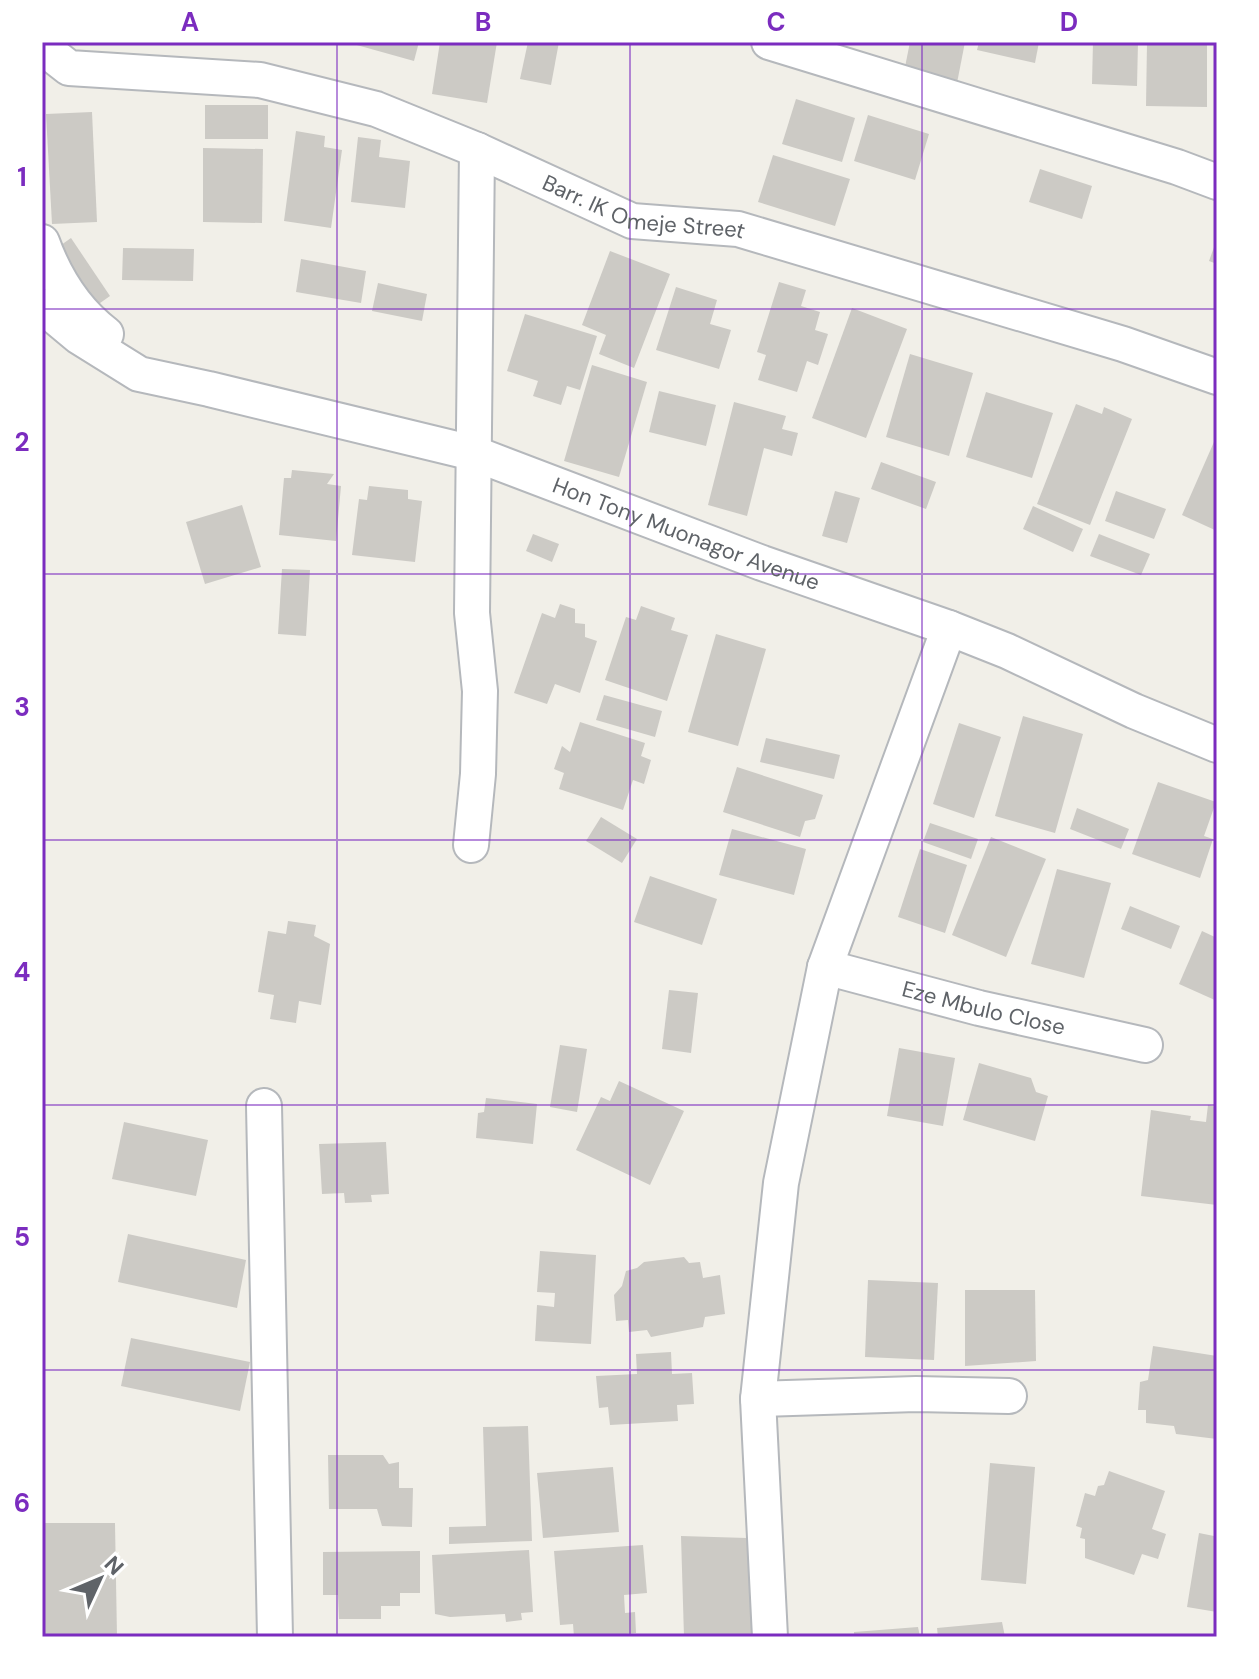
<svg xmlns="http://www.w3.org/2000/svg" width="1259" height="1679" viewBox="0 0 1259 1679" font-family="'DM Sans',sans-serif">
<rect width="100%" height="100%" fill="#f1efe8"/>
<g fill="#cccac5">
<polygon points="346,42 419,42 414,61"/>
<polygon points="440,42 497,42 487,103 432,94"/>
<polygon points="528,42 559,42 551,85 520,79"/>
<polygon points="910,42 965,42 957,83 904,72"/>
<polygon points="979,42 1039,42 1035,63 977,50"/>
<polygon points="1093,42 1138,42 1137,86 1092,84"/>
<polygon points="1147,42 1207,42 1207,107 1146,106"/>
<polygon points="796,99 855,118 842,162 782,144"/>
<rect x="205" y="105" width="63" height="34"/>
<polygon points="92,112 97,222 52,224 46,114"/>
<polygon points="868,115 929,134 915,180 854,161"/>
<polygon points="296,131 325,136 324,147 342,150 331,228 284,221"/>
<polygon points="358,137 381,140 379,157 410,161 405,208 351,202"/>
<polygon points="203,148 263,149 262,223 203,222"/>
<polygon points="773,155 850,179 835,226 758,202"/>
<polygon points="1040,169 1092,186 1082,219 1029,202"/>
<polygon points="71,238 110,296 93,308 54,250"/>
<polygon points="1217,239 1217,264 1209,261"/>
<polygon points="123,248 194,249 193,281 122,280"/>
<polygon points="610,251 670,274 634,368 599,354 606,335 582,325"/>
<polygon points="301,259 366,271 361,303 296,292"/>
<polygon points="779,282 806,290 801,306 820,312 815,330 828,334 818,365 807,361 797,392 758,380 766,355 757,352"/>
<polygon points="378,283 427,294 422,321 372,311"/>
<polygon points="676,287 717,300 710,324 731,330 719,369 656,350"/>
<polygon points="852,308 907,329 866,438 812,418"/>
<polygon points="525,314 597,336 580,390 567,386 561,405 533,396 538,381 507,371"/>
<polygon points="910,354 973,373 949,456 886,437"/>
<polygon points="592,365 647,382 619,477 564,461"/>
<polygon points="659,391 716,405 706,446 649,432"/>
<polygon points="986,392 1053,413 1032,478 966,457"/>
<polygon points="734,402 786,416 782,429 798,433 792,456 764,448 747,516 708,505"/>
<polygon points="1076,404 1102,414 1104,407 1132,419 1090,525 1037,504"/>
<polygon points="1217,435 1217,531 1182,515"/>
<polygon points="881,462 936,482 926,509 871,489"/>
<polygon points="292,470 334,474 327,484 341,486 336,541 279,535 284,478 291,478"/>
<polygon points="369,486 408,490 408,499 422,501 415,562 352,555 359,499 367,500"/>
<polygon points="835,491 860,498 847,543 822,536"/>
<polygon points="1116,491 1166,509 1154,539 1105,521"/>
<polygon points="242,505 261,567 205,584 186,522"/>
<polygon points="1033,506 1083,529 1073,552 1023,529"/>
<polygon points="533,534 559,544 552,562 526,551"/>
<polygon points="1099,534 1150,554 1141,575 1090,556"/>
<polygon points="282,569 310,570 306,636 278,634"/>
<polygon points="560,604 575,609 575,623 585,624 585,637 597,641 580,693 555,684 547,704 514,693 542,613 555,618"/>
<polygon points="641,606 675,618 671,630 688,635 667,701 605,680 626,617 636,620"/>
<polygon points="716,634 766,649 738,746 688,732"/>
<polygon points="604,695 662,711 655,737 596,720"/>
<polygon points="1023,716 1083,734 1055,833 995,816"/>
<polygon points="580,722 645,743 641,756 651,760 644,784 633,780 623,810 559,789 564,773 554,769 562,746 570,752"/>
<polygon points="959,723 1001,737 974,818 933,804"/>
<polygon points="766,738 840,755 834,779 760,762"/>
<polygon points="737,767 823,795 815,819 805,821 800,837 723,812"/>
<polygon points="1158,782 1216,802 1204,836 1213,839 1200,878 1132,854"/>
<polygon points="1077,808 1129,829 1121,849 1070,829"/>
<polygon points="601,817 637,839 622,863 586,841"/>
<polygon points="930,823 978,839 971,859 923,842"/>
<polygon points="732,829 806,849 794,895 719,875"/>
<polygon points="991,837 1046,859 1006,957 952,935"/>
<polygon points="920,849 967,865 945,933 898,917"/>
<polygon points="1057,869 1111,883 1084,978 1031,964"/>
<polygon points="650,876 717,899 702,945 634,922"/>
<polygon points="1130,906 1180,926 1171,949 1121,929"/>
<polygon points="288,921 316,925 314,936 330,944 321,1005 299,1001 296,1023 270,1019 274,995 258,992 268,931 286,934"/>
<polygon points="1202,931 1217,938 1217,1001 1179,984"/>
<polygon points="669,990 698,993 691,1053 662,1049"/>
<polygon points="560,1045 587,1049 577,1112 550,1107"/>
<polygon points="899,1048 955,1058 943,1126 887,1116"/>
<polygon points="979,1063 1031,1078 1036,1092 1048,1096 1035,1141 963,1120"/>
<polygon points="619,1081 684,1111 650,1185 576,1150 601,1097 610,1101"/>
<polygon points="486,1098 537,1104 533,1144 476,1138 478,1113 484,1112"/>
<polygon points="1208,1105 1217,1107 1217,1205 1141,1196 1151,1110 1191,1116 1190,1120 1206,1122"/>
<polygon points="124,1122 208,1140 196,1196 112,1179"/>
<polygon points="386,1142 389,1194 371,1195 372,1202 345,1203 344,1193 322,1194 319,1144"/>
<polygon points="128,1234 246,1260 237,1308 118,1282"/>
<polygon points="540,1251 596,1255 591,1344 535,1341 537,1305 554,1307 555,1293 537,1292"/>
<polygon points="684,1257 689,1263 700,1262 703,1278 720,1275 725,1314 705,1317 703,1327 651,1337 647,1330 629,1332 628,1320 616,1321 614,1295 622,1286 626,1271 637,1268 644,1262"/>
<polygon points="868,1280 938,1283 934,1360 865,1357"/>
<polygon points="965,1290 1035,1290 1036,1361 965,1366"/>
<polygon points="131,1338 250,1362 240,1411 121,1386"/>
<polygon points="1153,1346 1217,1356 1217,1439 1176,1434 1174,1426 1146,1423 1146,1410 1138,1410 1140,1382 1148,1380"/>
<polygon points="671,1352 672,1374 692,1373 694,1404 677,1405 678,1421 610,1425 608,1407 599,1408 596,1376 637,1374 636,1354"/>
<polygon points="528,1426 532,1541 449,1544 449,1527 486,1526 483,1427"/>
<polygon points="328,1455 383,1455 389,1464 399,1462 399,1488 413,1488 412,1527 382,1526 377,1509 329,1509"/>
<polygon points="990,1463 1035,1467 1026,1584 981,1580"/>
<polygon points="613,1467 619,1532 543,1538 537,1473"/>
<polygon points="1109,1471 1165,1491 1152,1529 1166,1534 1158,1559 1142,1554 1134,1575 1085,1558 1085,1539 1080,1538 1082,1528 1076,1526 1085,1493 1095,1496 1098,1486 1104,1485"/>
<polygon points="42,1523 115,1523 117,1637 42,1637"/>
<polygon points="1215,1530 1217,1531 1217,1612 1187,1607 1199,1533 1214,1536"/>
<polygon points="681,1536 747,1538 752,1637 684,1637"/>
<polygon points="643,1545 647,1593 624,1595 625,1613 635,1612 636,1633 605,1636 605,1637 574,1637 573,1624 560,1625 554,1551"/>
<polygon points="529,1550 533,1612 521,1613 522,1620 506,1622 505,1614 450,1617 435,1614 432,1555"/>
<polygon points="420,1551 420,1593 400,1593 400,1606 381,1606 381,1619 339,1619 338,1595 323,1595 323,1552"/>
<polygon points="1002,1622 1005,1637 938,1637 937,1628"/>
<polygon points="918,1627 920,1637 854,1637 854,1632"/>
</g>
<g fill="none" stroke-linecap="round" stroke-linejoin="round">
<defs>
<g id="minor">
<path id="s1" d="M45 42 46 50 69 68 260 80 376 109 477 150 632 221 738 229 1123 344 1217 377"/>
<polyline points="769,42 1177,167 1217,182"/>
<path d="M42 242C55 278 76 311 106 334"/>
<path id="s2" d="M42 306 78 336 139 374 209 389 473 453 762 563 949 628 1007 651 1134 711 1217 745"/>
<polyline points="471,845 478,774 480,691 472,613 477,150"/>
<path id="s3" d="M825 967 979 1008 1145 1045"/>
<polyline points="264,1106 275,1637"/>
<polyline points="758,1399 916,1394 1009,1396"/>
<polyline points="770,1637 758,1399 781,1183 825,967 949,628"/>
</g>
</defs>
<use href="#minor" stroke="#b5b8bc" stroke-width="38"/>
<use href="#minor" stroke="#fff" stroke-width="34"/>
</g>
<path fill="none" stroke="#7b2cbf" stroke-width="2" stroke-opacity="0.55" d="M337 42V1637M630 42V1637M922 42V1637M42 309H1217M42 574H1217M42 840H1217M42 1105H1217M42 1370H1217"/>
<g text-anchor="middle" dominant-baseline="central" stroke-width="8" stroke-linejoin="round" paint-order="stroke">
<g font-size="22" fill="#5f6368" stroke="#fff">
<text stroke="none"><textPath href="#s1" startOffset="636">Barr. IK Omeje Street</textPath></text>
<text stroke="none"><textPath href="#s2" startOffset="690">Hon Tony Muonagor Avenue</textPath></text>
<text stroke="none"><textPath href="#s3" startOffset="164">Eze Mbulo Close</textPath></text>
</g>
</g>
<rect width="1259" height="1679" fill="none" stroke="#ffffff" stroke-width="88"/>
<g transform="translate(100 1579) rotate(46)" stroke="#ffffff" stroke-width="6" paint-order="stroke">
<path d="M0-6L14 30L0 20L-14 30Z" fill="#5f6368"/>
<text y="-12" font-size="22" font-weight="bold" text-anchor="middle" fill="#5f6368">N</text>
</g>
<rect x="44" y="44" width="1171" height="1591" fill="none" stroke="#7b2cbf" stroke-width="3"/>
<g font-size="26" text-anchor="middle" font-weight="bold" fill="#7b2cbf">
<text x="190" y="31">A</text>
<text x="483" y="31">B</text>
<text x="776" y="31">C</text>
<text x="1069" y="31">D</text>
<text x="22" y="186">1</text>
<text x="22" y="451">2</text>
<text x="22" y="716">3</text>
<text x="22" y="981">4</text>
<text x="22" y="1246">5</text>
<text x="22" y="1512">6</text>
</g>
</svg>
